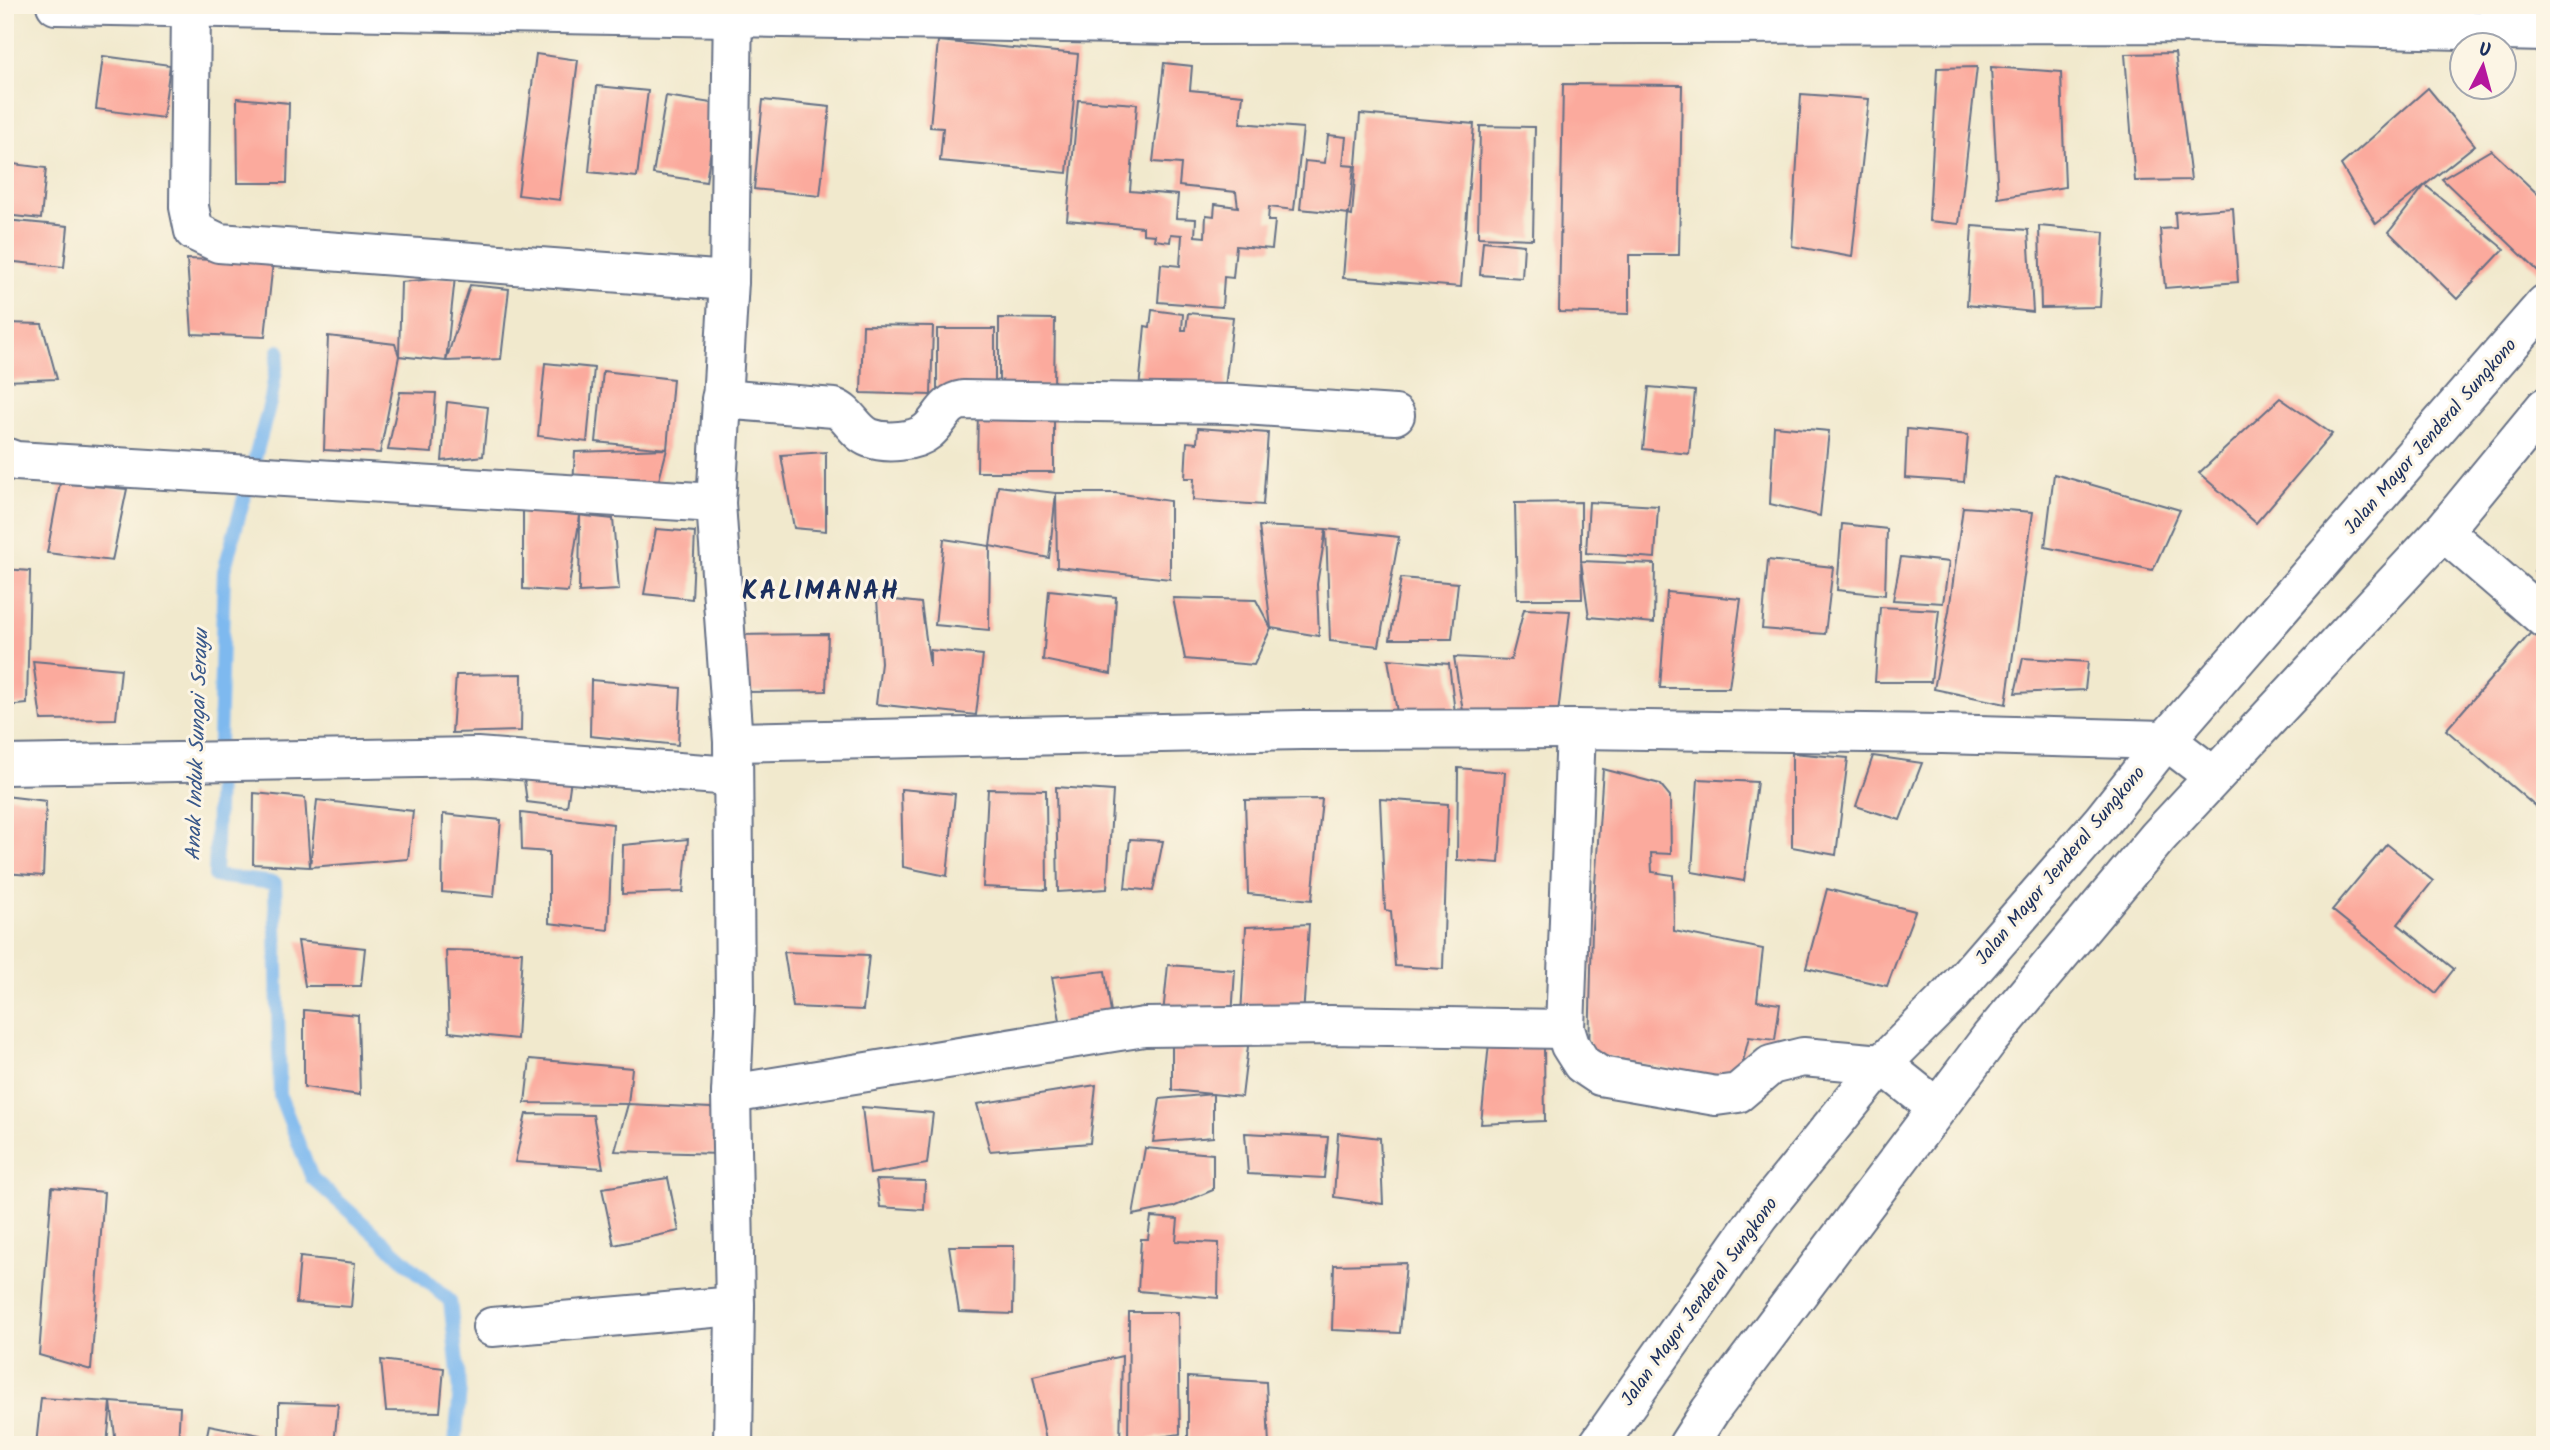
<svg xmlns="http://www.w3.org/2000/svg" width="2550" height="1450" viewBox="0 0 2550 1450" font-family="Kalam,sans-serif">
<rect width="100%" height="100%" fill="#fcf5e5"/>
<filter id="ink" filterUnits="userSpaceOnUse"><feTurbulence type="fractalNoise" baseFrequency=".0143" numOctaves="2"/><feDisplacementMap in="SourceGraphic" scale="14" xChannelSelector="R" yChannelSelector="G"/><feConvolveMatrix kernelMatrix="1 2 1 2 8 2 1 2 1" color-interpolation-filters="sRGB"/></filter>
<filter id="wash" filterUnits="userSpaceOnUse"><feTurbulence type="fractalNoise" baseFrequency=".00686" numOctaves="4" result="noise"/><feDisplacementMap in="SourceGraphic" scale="28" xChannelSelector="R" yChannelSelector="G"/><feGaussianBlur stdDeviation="1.57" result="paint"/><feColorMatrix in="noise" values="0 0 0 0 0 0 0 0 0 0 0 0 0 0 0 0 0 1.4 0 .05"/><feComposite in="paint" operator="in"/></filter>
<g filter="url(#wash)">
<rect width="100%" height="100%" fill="#f1e9cd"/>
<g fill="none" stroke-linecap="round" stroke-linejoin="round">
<polyline stroke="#7eb9ef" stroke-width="14" points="279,351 271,399 224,571 215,876 275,883 280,1096 312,1178 450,1301 460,1389 455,1445"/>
</g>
<g id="blocks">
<g fill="#fbaa9d">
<polygon points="2530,5 2545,5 2545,13 2529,10"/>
<polygon points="938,41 1078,54 1067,173 940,161 943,128 930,127"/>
<polygon points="2175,53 2191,180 2135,181 2125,54"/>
<polygon points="536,54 578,60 560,200 518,195"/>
<polygon points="103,56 170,65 163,118 96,109"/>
<polygon points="1164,63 1192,66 1190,90 1243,95 1240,123 1303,128 1294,210 1269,207 1268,221 1275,221 1272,249 1236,246 1233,278 1224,277 1222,307 1158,302 1161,264 1180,266 1182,235 1171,234 1170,242 1154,240 1155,235 1143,234 1143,227 1067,220 1078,100 1137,104 1130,191 1178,195 1176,218 1196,219 1195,236 1205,237 1206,215 1214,216 1215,204 1238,207 1236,192 1179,186 1181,164 1153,162"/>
<polygon points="1977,67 1959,224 1929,221 1937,68"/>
<polygon points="1991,67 2061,72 2065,187 1998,198"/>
<polygon points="1563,84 1682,85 1679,255 1629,255 1629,314 1559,312"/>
<polygon points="597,86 648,91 637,177 589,172"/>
<polygon points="2428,88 2475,145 2376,224 2341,165"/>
<polygon points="1801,94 1869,99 1852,257 1792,246"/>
<polygon points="666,96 718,104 706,182 653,174"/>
<polygon points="237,98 289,103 287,183 238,183"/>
<polygon points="763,100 830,107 820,196 754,189"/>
<polygon points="1360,114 1474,124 1461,287 1343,278 1348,215 1352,216"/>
<polygon points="1480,126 1535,127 1533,239 1478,237"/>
<polygon points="1328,135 1346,137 1343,165 1354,166 1349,214 1300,209 1305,161 1325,163"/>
<polygon points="2491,150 2545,201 2545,262 2539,272 2442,179"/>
<polygon points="5,163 46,168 41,219 5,215"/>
<polygon points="2425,185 2504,249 2457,299 2389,232"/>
<polygon points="2233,208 2238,282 2165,288 2160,229 2176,228 2175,212"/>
<polygon points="5,220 68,226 64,267 5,261"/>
<polygon points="1972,226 2028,230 2033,312 1967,305"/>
<polygon points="2039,226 2104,232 2100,307 2041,308"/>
<polygon points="1483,241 1524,245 1522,278 1480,275"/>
<polygon points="187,259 273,262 265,337 192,334"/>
<polygon points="455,277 446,361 470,285 509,289 501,359 446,361 399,356 401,282"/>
<polygon points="1152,310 1183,314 1182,330 1186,330 1188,313 1233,317 1224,397 1139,389 1145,326 1150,327"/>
<polygon points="999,318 1055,319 1054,387 999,387"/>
<polygon points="5,323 42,324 57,379 5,381"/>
<polygon points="863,325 933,326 931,395 861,393"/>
<polygon points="937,329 995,329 995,389 937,390"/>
<polygon points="328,336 395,344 399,356 380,453 324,450"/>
<polygon points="545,363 594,368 587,442 538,436"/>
<polygon points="603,371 673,379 667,449 596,442"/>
<polygon points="1649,387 1695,391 1689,454 1643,449"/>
<polygon points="400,392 436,393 432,453 388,450"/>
<polygon points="2280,398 2332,434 2256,523 2199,473"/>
<polygon points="447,402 488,407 483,456 442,461"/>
<polygon points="978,406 1054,406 1054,472 977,472"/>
<polygon points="1774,426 1829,431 1820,516 1770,504"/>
<polygon points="1198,428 1268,433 1263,505 1193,500 1194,478 1185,478 1187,442 1197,443"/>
<polygon points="1907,429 1968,435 1964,482 1905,478"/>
<polygon points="667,449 658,484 573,484 575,452"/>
<polygon points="826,452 826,531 794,528 781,455"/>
<polygon points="2054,474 2180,510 2153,570 2045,547"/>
<polygon points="60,483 127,489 112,561 47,553"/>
<polygon points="998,486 1056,493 1049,558 990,546"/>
<polygon points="1056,493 1116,493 1170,501 1170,579 1057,567"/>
<polygon points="1581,502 1581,561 1655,564 1654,623 1589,617 1581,561 1582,599 1517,599 1515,503"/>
<polygon points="1589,502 1658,506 1655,558 1586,553"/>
<polygon points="1963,507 2033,512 2006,704 1934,689 1949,611"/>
<polygon points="523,509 613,519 619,590 579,592 580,516 568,592 523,589"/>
<polygon points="1842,524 1887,529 1885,595 1837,590"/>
<polygon points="1259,526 1326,529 1399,537 1379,646 1330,641 1326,529 1317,584 1319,636 1271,628"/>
<polygon points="656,529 695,532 692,599 644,594"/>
<polygon points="944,539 990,546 989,630 935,625"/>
<polygon points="1901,557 1949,562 1943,603 1893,600"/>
<polygon points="1768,560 1833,567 1825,634 1762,629"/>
<polygon points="2545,561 2545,581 2534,571"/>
<polygon points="5,569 30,571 27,704 5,706"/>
<polygon points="1401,578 1458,583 1452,639 1390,639"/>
<polygon points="1049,590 1116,597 1111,674 1043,660"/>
<polygon points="1667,592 1741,599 1729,688 1660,688"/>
<polygon points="877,598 921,603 930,667 930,650 983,655 976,715 876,704 881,663"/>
<polygon points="1173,598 1256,600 1271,628 1254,665 1185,659"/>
<polygon points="1880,607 1939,610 1931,682 1875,682"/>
<polygon points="1524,609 1570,611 1558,714 1464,717 1454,657 1511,660"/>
<polygon points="2534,629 2545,640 2545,795 2536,807 2446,730"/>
<polygon points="828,634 826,691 744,692 737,635"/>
<polygon points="2023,658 2088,662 2085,690 2015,693"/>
<polygon points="1388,659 1449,664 1457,729 1398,718"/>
<polygon points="33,661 121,669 116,719 41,720"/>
<polygon points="522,674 521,731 452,733 456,675"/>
<polygon points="591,680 681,688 678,745 590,736"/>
<polygon points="1792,753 1848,758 1836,855 1792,847"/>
<polygon points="1873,756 1922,763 1900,820 1856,806"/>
<polygon points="1458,768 1505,772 1499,863 1457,860"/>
<polygon points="1603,769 1660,784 1670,796 1671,854 1651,853 1652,872 1673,875 1674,931 1763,949 1757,1001 1780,1004 1775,1040 1749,1037 1738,1082 1589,1053 1592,928"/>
<polygon points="523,773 571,779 567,807 527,802"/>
<polygon points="1698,779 1757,782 1744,881 1692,872"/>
<polygon points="1056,787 1113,791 1107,889 1058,892"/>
<polygon points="901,789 955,794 947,876 903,867"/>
<polygon points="988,789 1046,790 1047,890 983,887"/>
<polygon points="254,793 305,798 310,867 317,800 413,811 408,859 310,867 253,864"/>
<polygon points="5,796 46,801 43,876 5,873"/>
<polygon points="1322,799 1312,900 1248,894 1245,800"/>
<polygon points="1380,799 1448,804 1443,969 1395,966 1391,911 1385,910"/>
<polygon points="521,813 613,824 608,930 549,923 549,852 522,850"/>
<polygon points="443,814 501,820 494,897 442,892"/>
<polygon points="688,839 683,892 622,894 623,845"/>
<polygon points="1130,839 1163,841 1153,891 1125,888"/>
<polygon points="2387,844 2433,881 2398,924 2454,969 2435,993 2332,910"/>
<polygon points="1827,889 1915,911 1887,986 1806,968"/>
<polygon points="1309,924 1303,1017 1241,1015 1246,927"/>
<polygon points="298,941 365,948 361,986 305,986"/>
<polygon points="446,950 522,952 517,1039 449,1032"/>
<polygon points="784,952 869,955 863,1010 793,1007"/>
<polygon points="1168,965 1235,970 1232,1017 1163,1014"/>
<polygon points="1105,971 1112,1020 1062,1031 1052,977"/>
<polygon points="304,1010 358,1015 360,1095 304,1087"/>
<polygon points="1172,1035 1249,1038 1242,1097 1172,1090"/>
<polygon points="1489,1043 1544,1048 1545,1121 1481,1124"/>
<polygon points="530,1059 632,1068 628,1104 525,1103"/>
<polygon points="1096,1085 1090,1143 990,1151 977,1104"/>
<polygon points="1213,1094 1213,1137 1153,1142 1160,1099"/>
<polygon points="628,1104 731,1109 721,1154 615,1151"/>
<polygon points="862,1107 933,1113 927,1164 870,1174"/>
<polygon points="526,1114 593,1115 603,1168 515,1162"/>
<polygon points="1245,1133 1328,1137 1324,1178 1248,1174"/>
<polygon points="1338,1133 1380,1138 1383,1204 1334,1197"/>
<polygon points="1145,1148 1213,1154 1213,1190 1173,1207 1133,1215"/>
<polygon points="668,1178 679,1231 614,1245 602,1188"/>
<polygon points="876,1180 925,1181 924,1210 880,1207"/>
<polygon points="52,1187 104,1192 91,1370 39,1355"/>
<polygon points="1151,1217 1178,1219 1176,1241 1219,1243 1218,1298 1138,1291 1141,1239 1148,1239"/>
<polygon points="949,1246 1014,1246 1013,1314 959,1312"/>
<polygon points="300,1257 355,1263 351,1307 296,1303"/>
<polygon points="1406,1263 1400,1333 1332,1330 1334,1265"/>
<polygon points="1129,1312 1178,1312 1180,1434 1128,1442"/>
<polygon points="1122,1356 1120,1445 1047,1445 1033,1376"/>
<polygon points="381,1360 444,1368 440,1412 386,1411"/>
<polygon points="1188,1377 1266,1382 1269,1445 1188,1445"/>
<polygon points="41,1398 111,1402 180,1407 178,1445 116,1445 111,1402 107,1445 36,1445"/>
<polygon points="279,1402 338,1404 334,1445 279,1445"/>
<polygon points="209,1425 260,1435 259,1445 205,1445"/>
</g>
</g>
</g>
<g filter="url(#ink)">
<use href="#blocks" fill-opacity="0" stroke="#667085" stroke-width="2"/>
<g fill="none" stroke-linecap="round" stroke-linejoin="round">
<defs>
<g id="minor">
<polyline points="56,5 1177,25 2182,23 2545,32"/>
<polyline points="191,6 189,207 194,231 219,243 729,281"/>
<path d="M721 399 834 408C849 413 854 432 870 438 886 444 915 442 928 431 942 419 944 403 963 400L1230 404 1395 415"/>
<polyline points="5,457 16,461 716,503"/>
<polyline points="2443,531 2545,619"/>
<polyline points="1576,729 1565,1029 1570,1045 1582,1064 1600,1076 1716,1096 1738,1093 1771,1065 1803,1057 1882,1064 1937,1108"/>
<polyline points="733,742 1302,730 1576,729 1942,734 2166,740 2213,776"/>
<polyline points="5,765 477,757 732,776"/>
<polyline points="731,1094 1144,1027 1330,1025 1565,1029"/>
<polyline points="492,1327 735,1306"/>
<polyline points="733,1445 735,1306 731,1094 735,1006 733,742 716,503 729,281 733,5"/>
</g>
<g id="major">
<polyline points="1598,1445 1760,1215 1882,1064 1951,995 2102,821 2166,740 2545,304"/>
<polyline points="1688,1445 1710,1411 1990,1038 2158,837 2443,531 2545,407"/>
</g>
</defs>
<use href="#minor" stroke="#667085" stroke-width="42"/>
<use href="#major" stroke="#667085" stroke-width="42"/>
<use href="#minor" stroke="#fff" stroke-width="38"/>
<use href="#major" stroke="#fff" stroke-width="38"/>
</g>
</g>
<g text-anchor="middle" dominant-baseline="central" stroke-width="6" stroke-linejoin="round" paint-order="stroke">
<g font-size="19" fill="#1b2f5e" stroke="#fcf5e5">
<text transform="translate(2431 437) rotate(-49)">Jalan Mayor Jenderal Sungkono</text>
<text transform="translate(2061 866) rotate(-50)">Jalan Mayor Jenderal Sungkono</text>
<text transform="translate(1700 1302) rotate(-54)">Jalan Mayor Jenderal Sungkono</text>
</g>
<g font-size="21" font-style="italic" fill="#39588a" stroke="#fcf5e5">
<text transform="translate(198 745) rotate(-88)">Anak Induk Sungai Serayu</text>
</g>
<g font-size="26" font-weight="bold" letter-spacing="2" fill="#1b2f5e" stroke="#fcf5e5">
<text x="821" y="592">KALIMANAH</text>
</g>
</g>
<rect width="2550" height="1450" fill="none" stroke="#fcf5e5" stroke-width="28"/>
<g transform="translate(2483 66) rotate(6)"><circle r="33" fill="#fcf5e5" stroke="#a2a6af" stroke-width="2"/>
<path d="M0-5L12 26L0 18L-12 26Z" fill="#b5179e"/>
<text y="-10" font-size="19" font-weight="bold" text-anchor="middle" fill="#1b2f5e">U</text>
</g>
</svg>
